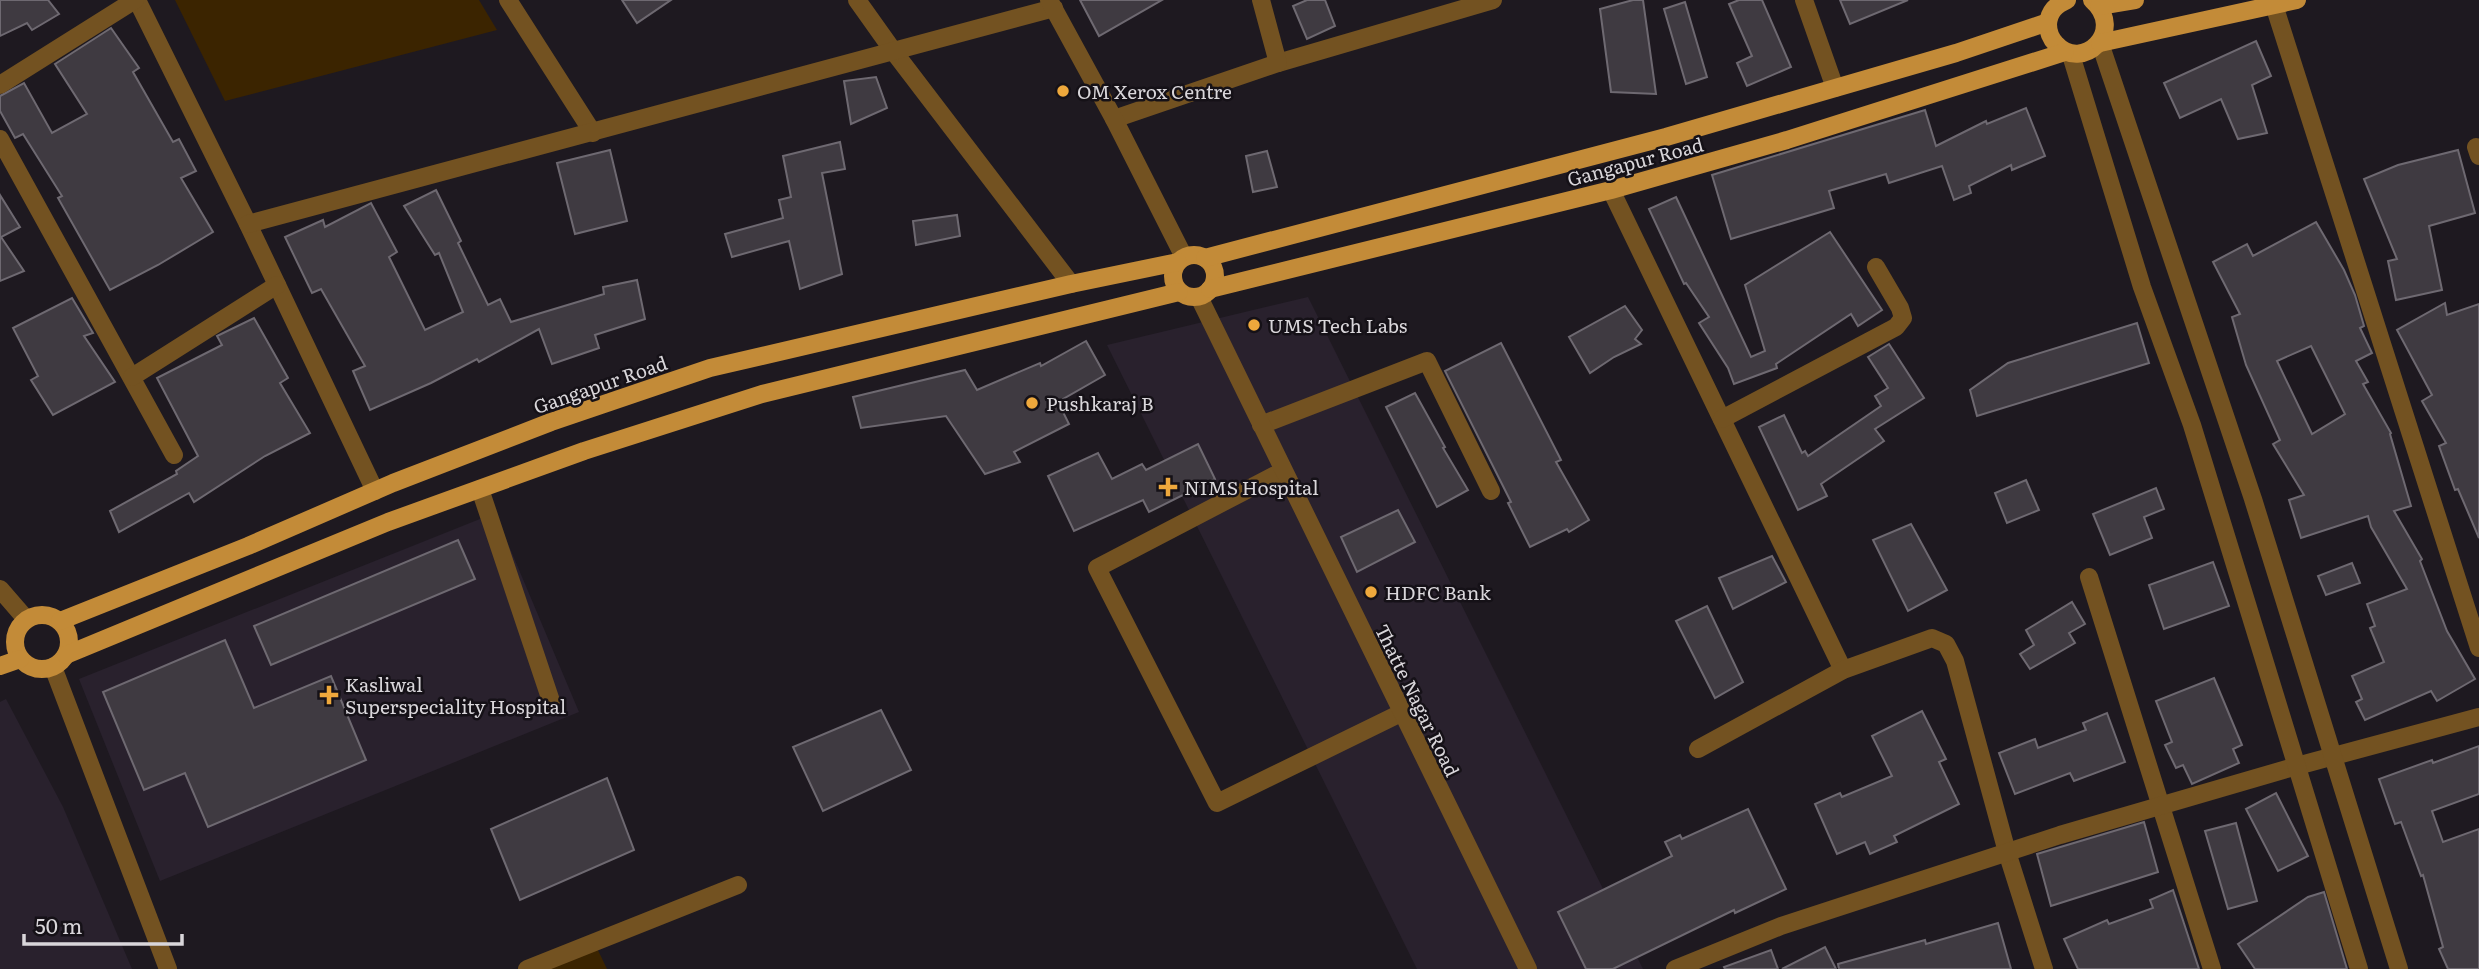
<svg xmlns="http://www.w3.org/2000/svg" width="2479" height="969" viewBox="0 0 2479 969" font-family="Literata,serif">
<rect width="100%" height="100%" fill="#1e1920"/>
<g fill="#29212d">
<polygon points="1308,297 1643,969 1417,969 1107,345"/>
<polygon points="495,513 579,712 160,881 79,679"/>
<polygon points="6,699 63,807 132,969 0,969 0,702"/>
</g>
<g fill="#3b2400">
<polygon points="175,0 479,0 497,30 225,101"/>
<polygon points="595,944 607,969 538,969"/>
</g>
<g fill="#3f3a41" stroke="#6e6971" stroke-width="2" fill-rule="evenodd">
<polygon points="0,0 48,0 59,14 32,30 27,23 0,36"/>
<polygon points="622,0 671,0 637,23"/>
<polygon points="1080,0 1162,0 1099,36"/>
<polygon points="1307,0 1325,0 1335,26 1307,39 1293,6"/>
<polygon points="1633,0 1643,0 1656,94 1611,92 1600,9"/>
<polygon points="1739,0 1762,0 1791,67 1747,86 1737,63 1752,56 1729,4"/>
<polygon points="1840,0 1908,0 1850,24"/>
<polygon points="1685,2 1707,77 1686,84 1664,9"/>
<polygon points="111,28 139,68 133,72 173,142 179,139 196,171 181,178 213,232 158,265 110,290 58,198 62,196 23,134 15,138 0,111 0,96 24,83 52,133 87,114 55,64"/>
<polygon points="2256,41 2271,76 2252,85 2267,133 2238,139 2221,99 2180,118 2164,83"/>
<polygon points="876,77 887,108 851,124 844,81"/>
<polygon points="2026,108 2045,156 2012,170 2011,165 1969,186 1971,193 1954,200 1942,166 1889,183 1886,174 1829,191 1834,208 1731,239 1712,175 1925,110 1936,146 1986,121 1987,124"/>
<polygon points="840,142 845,169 822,173 842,274 800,289 789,241 732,257 725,234 783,218 779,200 791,197 783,156"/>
<polygon points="610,150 627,221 575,234 557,163"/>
<polygon points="2458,150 2475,213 2429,226 2442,290 2396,300 2388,261 2397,259 2364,179 2398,165"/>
<polygon points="1267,151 1277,187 1253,192 1246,156"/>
<polygon points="436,190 461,241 458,243 488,305 500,299 511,322 604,294 603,287 637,280 645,319 595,335 599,348 552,364 539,329 479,362 477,359 431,383 370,410 353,371 365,366 321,289 312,293 285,237 323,220 325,227 371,203 397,252 389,257 425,330 463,312 439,253 435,255 404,206"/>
<polygon points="0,195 20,227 1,237 24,271 0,281"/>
<polygon points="1676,197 1751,357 1765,351 1745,285 1830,232 1882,310 1858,326 1851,314 1776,364 1777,368 1734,384 1728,368 1699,323 1709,317 1686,283 1684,284 1649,209"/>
<polygon points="957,215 960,236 916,245 913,221"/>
<path d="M2316 222 2344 270 2355 295 2364 326 2360 328 2372 353 2356 361 2368 382 2363 384 2391 433 2390 434 2411 506 2394 511 2422 559 2420 561 2447 631 2475 679 2437 701 2431 691 2365 720 2356 702 2362 699 2352 676 2384 662 2370 628 2375 626 2367 604 2407 589 2371 527 2368 516 2301 538 2289 500 2304 495 2273 444 2280 440 2246 365 2232 317 2240 314 2213 262 2247 244 2253 256ZM2311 346 2345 414 2312 434 2277 361Z"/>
<polygon points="72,298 93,333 84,336 115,382 53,415 31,380 38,376 13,328"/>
<polygon points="2445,303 2447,315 2479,304 2479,538 2458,489 2455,490 2439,446 2446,443 2422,401 2432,395 2397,330"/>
<polygon points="1625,306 1642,330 1635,339 1641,344 1614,357 1590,373 1569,337"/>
<polygon points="254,318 288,378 280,383 310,433 265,456 194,502 189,493 119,532 110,511 177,474 176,471 198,456 157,378 222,345 217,336"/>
<polygon points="2137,323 2149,363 1977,416 1970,390 2008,363"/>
<polygon points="1086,341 1105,375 1058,402 1069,424 1014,452 1020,462 985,474 946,416 861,428 853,397 965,370 977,390 1040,363 1041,366"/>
<polygon points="1501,343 1561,460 1556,462 1589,520 1569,532 1567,529 1530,547 1508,503 1511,502 1445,371"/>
<polygon points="1889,344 1924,398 1875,429 1884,441 1821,484 1827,496 1798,510 1759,427 1784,415 1802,453 1805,451 1808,456 1881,406 1875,396 1888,388 1868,357"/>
<polygon points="1415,393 1445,447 1443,448 1468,490 1437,507 1386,407"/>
<polygon points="1198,444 1215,479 1149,512 1143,500 1074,531 1048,476 1098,453 1112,479 1142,464 1146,470"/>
<polygon points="2026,480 2039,510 2007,523 1995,493"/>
<polygon points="2156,488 2164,509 2144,517 2152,538 2110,555 2093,514"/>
<polygon points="1398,510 1415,542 1357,572 1341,537"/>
<polygon points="1911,524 1947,590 1908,611 1873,540"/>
<polygon points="458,540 475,579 271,665 254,626"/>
<polygon points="1772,556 1786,582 1733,609 1719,578"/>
<polygon points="2213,562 2229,606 2164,629 2149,585"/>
<polygon points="2352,563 2360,583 2326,595 2318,576"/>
<polygon points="2072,602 2085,624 2069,633 2075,643 2030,669 2020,654 2034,645 2026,630"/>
<polygon points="1707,606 1743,682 1715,698 1676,621"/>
<polygon points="225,640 254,708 331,676 366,760 208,827 185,773 144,790 103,692"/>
<polygon points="2214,678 2242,745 2233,749 2239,763 2192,784 2183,765 2176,768 2165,745 2172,742 2156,701"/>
<polygon points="881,710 911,770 823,811 793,747"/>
<polygon points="1922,711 1946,759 1939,762 1959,804 1894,836 1897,842 1870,854 1865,842 1837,854 1815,804 1840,793 1842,797 1892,776 1872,736"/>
<polygon points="2107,713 2125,762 2074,781 2070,773 2015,794 1999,753 2035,739 2038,748 2086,730 2083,723"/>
<polygon points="2479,746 2479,794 2432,811 2443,842 2479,829 2479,969 2448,969 2439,949 2443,947 2423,875 2421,876 2401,822 2395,824 2379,779 2432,760 2433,763"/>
<polygon points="607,778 634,850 520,900 491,829"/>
<polygon points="2276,793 2308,856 2278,871 2246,809"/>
<polygon points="1748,809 1786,889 1735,913 1734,910 1613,969 1586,969 1558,912 1672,856 1665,842 1680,835 1682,839"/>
<polygon points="2144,822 2158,872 2051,906 2037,854"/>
<polygon points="2236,823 2257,901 2228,909 2205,831"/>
<polygon points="2173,890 2199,969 2078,969 2064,939 2107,920 2109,924 2153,908 2150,900"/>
<polygon points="2324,892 2347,969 2255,969 2238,944 2308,897"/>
<polygon points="1998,923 2011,969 1839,969 1838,964 1925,940 1926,944"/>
<polygon points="1825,947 1836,969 1782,969"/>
<polygon points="1771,950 1778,969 1725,969 1724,967"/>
</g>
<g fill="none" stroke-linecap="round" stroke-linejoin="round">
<g stroke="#735221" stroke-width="18">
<polyline points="137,0 248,224 375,491"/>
<polyline points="508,0 593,133"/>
<polyline points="857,0 894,52 1071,284"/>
<polyline points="1804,0 1835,88"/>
<polyline points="2274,5 2479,648"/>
<polyline points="1278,63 1493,0"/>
<polyline points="0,85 135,0"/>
<polyline points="1114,119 1278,63 1261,0"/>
<polyline points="0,139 174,455"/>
<polyline points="2476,147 2479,156"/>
<polyline points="1611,190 1843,670"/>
<polyline points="248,224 1054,8"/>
<polyline points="132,377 277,285"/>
<polyline points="1722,419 1896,327 1903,318 1900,308 1876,267"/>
<polyline points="1261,425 1427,361 1491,491"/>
<polyline points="1283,471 1097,568 1217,803 1401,713"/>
<polyline points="480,489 551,701"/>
<polyline points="2089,577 2212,969"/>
<polyline points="1698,749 1843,670 1932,638 1946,644 1955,661 2007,852 2044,969"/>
<polyline points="527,969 738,885"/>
<polyline points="1675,969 1781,926 2060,835 2297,766 2479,717"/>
</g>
<g stroke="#735221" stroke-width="18">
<polyline points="1049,0 1114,119 1184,257"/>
<polyline points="2100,43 2253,499 2399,969"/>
<polyline points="2071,55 2142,287 2192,425 2359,969"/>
<polyline points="1199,297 1528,969"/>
<polyline points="0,589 26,619"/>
<polyline points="53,667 168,969"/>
</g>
<g stroke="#c38b38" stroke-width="18">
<path d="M2067 0C2056 5 2049 11 2048 24 2048 31 2051 39 2056 44 2082 73 2127 31 2092 0"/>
<polyline points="2099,6 2135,0"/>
<polyline points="2100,43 2297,0"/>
<circle cx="1194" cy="276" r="21"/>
<polyline points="1205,258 1666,137 1956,53 2048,22"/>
<polyline points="1210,289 1611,190 1787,140 2065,52"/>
<circle cx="42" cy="642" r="27"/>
<polyline points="60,621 248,546 393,483 551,422 710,368 1071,284 1178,262"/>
<polyline points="66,655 388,522 584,451 762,394 1179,292"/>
<polyline points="0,666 20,659"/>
</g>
</g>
<g fill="#eea83c" stroke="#151117" stroke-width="2.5">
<circle cx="1063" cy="91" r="7"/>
<circle cx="1254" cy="325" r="7"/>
<circle cx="1032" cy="403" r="7"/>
<path d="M1164.5 476.5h7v7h7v7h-7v7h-7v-7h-7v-7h7z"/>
<circle cx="1371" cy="592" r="7"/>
<path d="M325.5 684.5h7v7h7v7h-7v7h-7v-7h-7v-7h7z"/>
</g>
<g text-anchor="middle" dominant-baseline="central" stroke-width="5" stroke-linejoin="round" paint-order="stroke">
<g font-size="19" fill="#d9d6da" stroke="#151117" text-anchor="start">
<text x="1077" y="91">OM Xerox Centre</text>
<text x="1268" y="325">UMS Tech Labs</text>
<text x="1046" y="403">Pushkaraj B</text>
<text x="1184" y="487">NIMS Hospital</text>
<text x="1385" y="592">HDFC Bank</text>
<text x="345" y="684">Kasliwal<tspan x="345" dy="22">Superspeciality Hospital</tspan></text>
</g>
<g font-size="19" fill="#d9d6da" stroke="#151117">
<text transform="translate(1635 161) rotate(-15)">Gangapur Road</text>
<text transform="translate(600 384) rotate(-19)">Gangapur Road</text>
<text transform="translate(1418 700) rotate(64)">Thatte Nagar Road</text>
</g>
</g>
<path d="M24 934v10h158v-10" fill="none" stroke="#d9d6da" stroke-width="3.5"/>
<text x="35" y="934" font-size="21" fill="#d9d6da" stroke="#151117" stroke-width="5" paint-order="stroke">50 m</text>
</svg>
